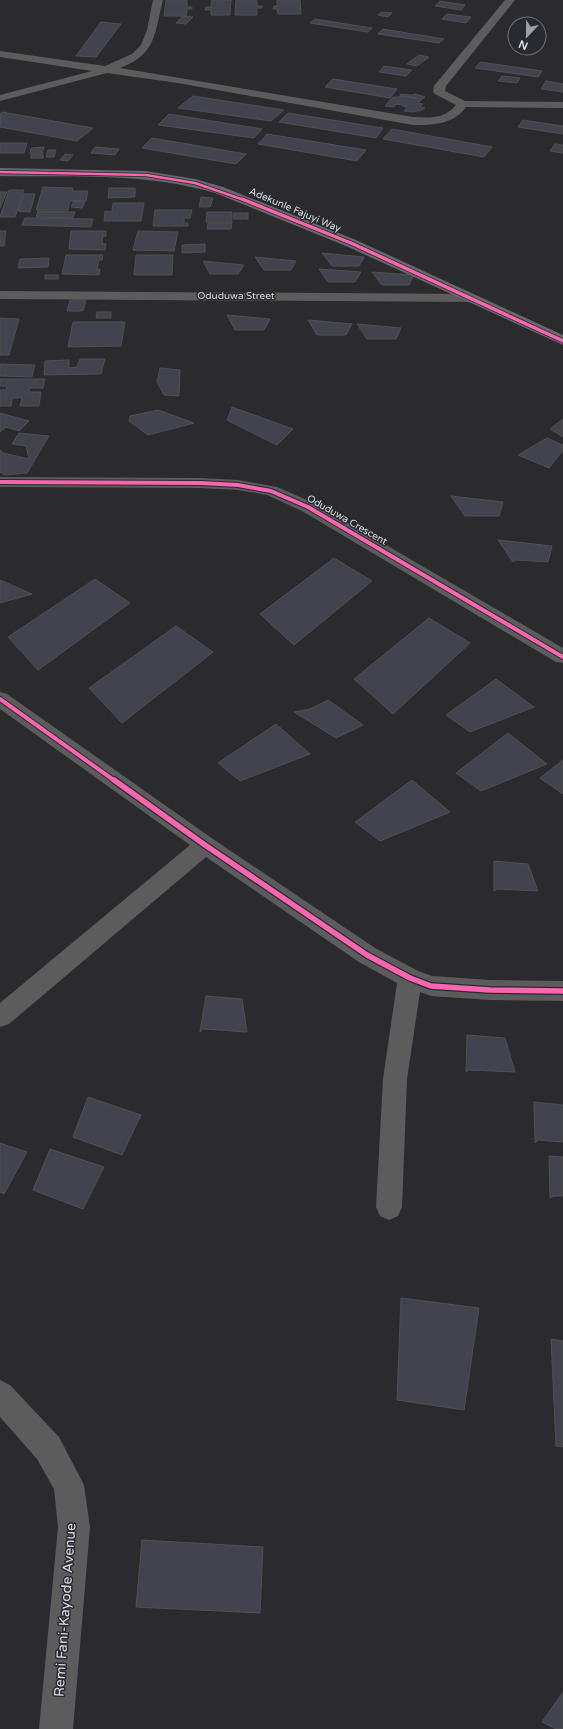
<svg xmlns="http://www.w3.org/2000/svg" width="563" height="1729" viewBox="0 0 563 1729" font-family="'Varela Round',sans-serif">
<rect width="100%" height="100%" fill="#2b2b2f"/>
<g fill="#42434f" stroke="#505053">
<polygon points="166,0 187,0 187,7 192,7 192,9 187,9 186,16 164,16"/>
<polygon points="212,0 231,0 230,15 211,15 211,10 205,10 206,7 211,7"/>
<polygon points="236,0 257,0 257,6 262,6 262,8 257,8 257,15 235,15"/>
<polygon points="277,0 300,0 301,14 278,14 277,9 273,9 274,6 277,6"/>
<polygon points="440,1 465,5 461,10 435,6"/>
<polygon points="382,12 392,13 388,17 378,15"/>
<polygon points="447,14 471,17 466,23 442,19"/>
<polygon points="183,16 193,17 186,24 176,23"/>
<polygon points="315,19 372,28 368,32 310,23"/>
<polygon points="101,22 121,24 96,57 76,56"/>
<polygon points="383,29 444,39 439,43 378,34"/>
<polygon points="419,55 429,57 417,66 407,64"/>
<polygon points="480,62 542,71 538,77 475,68"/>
<polygon points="384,66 412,70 406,76 379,72"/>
<polygon points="502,76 520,78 517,83 498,81"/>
<polygon points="333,79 397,89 390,98 325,87"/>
<polygon points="546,81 563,84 563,92 541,89"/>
<polygon points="401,94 412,95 415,94 425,97 422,99 400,95"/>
<polygon points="193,96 284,110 271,121 178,108"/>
<polygon points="400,96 422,99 418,103 423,104 420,107 425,108 420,111 416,111 414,112 404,111 407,107 402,106 403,105 396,104 394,107 385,106 393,97 398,97"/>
<polygon points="2,112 93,128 77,141 0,127 0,114"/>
<polygon points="288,113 383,128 376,138 279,122"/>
<polygon points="169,114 262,129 254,138 158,125"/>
<polygon points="523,120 563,126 563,134 518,127"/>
<polygon points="392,129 492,147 484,157 383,139"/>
<polygon points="267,134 366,150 357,161 258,144"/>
<polygon points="152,138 246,154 236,164 142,148"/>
<polygon points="0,143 27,143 24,153 0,153"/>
<polygon points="555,144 563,145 563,153 550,151"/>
<polygon points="44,147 42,154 30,154 31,148"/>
<polygon points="95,147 119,149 115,155 91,153"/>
<polygon points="48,150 56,150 54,157 46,157"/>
<polygon points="65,154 73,155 68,161 60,160"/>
<rect x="31" y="155" width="12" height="3"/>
<polygon points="43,187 73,188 72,191 88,191 86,201 70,201 68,210 36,210"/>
<polygon points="109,188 135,188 135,197 108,198"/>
<polygon points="9,190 24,190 15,217 0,217"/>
<polygon points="0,192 7,192 0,208"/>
<polygon points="24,194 35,194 30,212 18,211"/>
<polygon points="201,197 213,198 210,207 199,207"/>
<polygon points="74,201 85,202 82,208 71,207"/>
<polygon points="113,203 144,203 141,221 104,221 105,211 112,212"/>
<polygon points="155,210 192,210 190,218 184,218 184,223 188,223 188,226 153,226"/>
<polygon points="38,211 75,212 73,218 36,217"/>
<polygon points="207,212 232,212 232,222 206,222"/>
<rect x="234" y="213" width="14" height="6"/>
<polygon points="25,218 93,219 91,227 22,225"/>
<polygon points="208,223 232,223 231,229 207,229"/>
<polygon points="0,231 6,231 4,246 0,246"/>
<polygon points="71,231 106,231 106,236 103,236 102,244 106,244 105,250 69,249"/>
<polygon points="138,231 178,232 174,251 133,250"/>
<polygon points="205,244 205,252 182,253 182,245"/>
<polygon points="322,253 364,257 359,266 332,266"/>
<polygon points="66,255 103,255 102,260 99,260 97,270 100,269 99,275 62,274"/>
<polygon points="136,255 173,255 172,275 134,275"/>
<polygon points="255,257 296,261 291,270 264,270"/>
<polygon points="49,258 48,267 18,268 20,259"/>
<polygon points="203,261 244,265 238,274 210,274"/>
<polygon points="319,269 361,272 355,282 328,282"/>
<polygon points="372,272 414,275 409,285 382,285"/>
<rect x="45" y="275" width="13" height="4"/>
<polygon points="70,300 86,300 83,311 67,311"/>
<polygon points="97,312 111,312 111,318 96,318"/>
<polygon points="227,315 270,319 264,330 235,330"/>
<polygon points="0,318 19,319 9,355 0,355"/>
<polygon points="308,320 352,324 346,335 317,335"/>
<polygon points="73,322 125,322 121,346 68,347"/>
<polygon points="357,324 401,328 396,339 367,339"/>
<polygon points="80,359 105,359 101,374 44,375 45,361 69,360 69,368 77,367"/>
<polygon points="0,364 35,365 32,377 0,376"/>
<polygon points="160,368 180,370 179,396 164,395 157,382"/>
<polygon points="0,379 45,379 43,388 30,388 29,392 41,392 39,406 20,406 22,398 12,398 11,406 0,406 0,390 6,390 7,386 0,386"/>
<polygon points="232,407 293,429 277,445 227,420"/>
<polygon points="158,410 194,423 148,435 129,421 130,416"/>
<polygon points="0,413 29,421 19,431 6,427 0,432"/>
<polygon points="563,419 563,437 550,429"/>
<polygon points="19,433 49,436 27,473 5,475 0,472 0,450 3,453 29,459 26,446 12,444"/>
<polygon points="547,438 563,445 563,450 549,468 518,455"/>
<polygon points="451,496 503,502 499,516 465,516"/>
<polygon points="498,540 552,546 548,562 516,560 513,562"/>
<polygon points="334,558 372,581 294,645 260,614"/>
<polygon points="95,579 130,603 38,670 8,637"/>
<polygon points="0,580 32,594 0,603"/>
<polygon points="429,618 470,643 393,714 354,679"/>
<polygon points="176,626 213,652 122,723 89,688"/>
<polygon points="496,679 534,707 470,732 446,715"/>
<polygon points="328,700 363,725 336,738 294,712 310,709"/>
<polygon points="276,724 310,754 240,781 218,763"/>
<polygon points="508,733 547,764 481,791 456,773"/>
<polygon points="563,760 563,794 540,778"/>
<polygon points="412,780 450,812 380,841 355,822"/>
<polygon points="494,861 528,864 538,891 497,889 494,891"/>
<polygon points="206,996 242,999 247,1032 203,1029 200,1032"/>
<polygon points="467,1035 505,1038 515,1072 469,1070 466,1072"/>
<polygon points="88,1097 141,1115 122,1155 73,1137"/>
<polygon points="534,1102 563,1105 563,1142 538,1140 535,1143"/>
<polygon points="0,1143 27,1152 4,1194 0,1192"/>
<polygon points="50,1149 104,1167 83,1209 33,1190"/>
<polygon points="549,1156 563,1157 563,1196 554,1196 550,1198"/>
<polygon points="401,1298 479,1308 464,1410 397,1400"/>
<polygon points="551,1339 563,1341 563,1447 556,1446"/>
<polygon points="142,1540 263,1547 260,1613 136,1607"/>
<polygon points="563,1692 563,1729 556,1729 542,1722"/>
</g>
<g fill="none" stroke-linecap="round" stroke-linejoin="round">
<g fill="#5d5c5c" fill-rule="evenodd">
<path d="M153 0H163C154 34 157 54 120 68L413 117C429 118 445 119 456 105L435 94 433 92 434 86 505 0H515L446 86 445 91 465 101 563 102V108L466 107C453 125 433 125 413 125L178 83 107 73 0 101V95L92 71 0 57V51L105 66 132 54 141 45 147 30Z"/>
<polygon points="0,291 471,294 476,295 478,298 476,301 471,302 0,299"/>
<polygon points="0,477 201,478 238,480 277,487 314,503 563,648 563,663 556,662 302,511 267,495 238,490 201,488 0,487"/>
<polygon points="0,692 7,694 213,839 375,948 418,971 432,976 490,980 563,981 563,1001 490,1000 431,996 420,992 407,1079 402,1207 398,1216 389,1220 380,1216 376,1207 383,1079 397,983 359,962 206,857 9,1024 0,1027 0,1003 190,845 0,709"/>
<polygon points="0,1380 10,1385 59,1437 84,1485 90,1527 73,1729 39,1729 58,1527 54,1489 37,1459 0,1417"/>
</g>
<path fill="#696767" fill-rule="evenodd" d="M0 168 146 171 195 179 223 187 356 240 563 335V345L346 246 215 193C145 172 71 177 0 176Z"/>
<defs>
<polyline id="cycleway-far3" points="0,172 146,175 195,183 244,200"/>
<polyline id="cycleway-far2" points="242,199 351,243 563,341"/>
<g id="cycleway-far1">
<polyline points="0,482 201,483 238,485 271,491 308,507 563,657"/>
<polyline points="0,699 115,781"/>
</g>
<polyline id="cycleway" points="114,780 205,845 367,955 410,978 431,986 490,990 563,991"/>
</defs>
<use href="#cycleway-far3" stroke="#292a31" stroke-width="4"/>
<use href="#cycleway-far2" stroke="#292a31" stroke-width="5"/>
<use href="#cycleway-far1" stroke="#292a31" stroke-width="6"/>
<use href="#cycleway" stroke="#292a31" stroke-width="8"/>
<use href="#cycleway-far3" stroke="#f766af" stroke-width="2.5"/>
<use href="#cycleway-far2" stroke="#f766af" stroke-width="3.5"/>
<use href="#cycleway-far1" stroke="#f766af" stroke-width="4"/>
<use href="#cycleway" stroke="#f766af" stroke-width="5.5"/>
</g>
<g text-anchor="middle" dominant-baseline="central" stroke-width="3" stroke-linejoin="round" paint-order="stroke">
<g font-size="10" fill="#dddde2" stroke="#292a31">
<text transform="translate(295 210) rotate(23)">Adekunle Fajuyi Way</text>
<text x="236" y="296">Oduduwa Street</text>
<text transform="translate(347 520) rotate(30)">Oduduwa Crescent</text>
</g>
<g font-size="14" fill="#dddde2" stroke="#292a31">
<text transform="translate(65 1610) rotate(-86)">Remi Fani-Kayode Avenue</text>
</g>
</g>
<g transform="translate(527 36) rotate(202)"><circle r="19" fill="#292a31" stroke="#717278"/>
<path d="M0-3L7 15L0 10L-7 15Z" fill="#9f9fa3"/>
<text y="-6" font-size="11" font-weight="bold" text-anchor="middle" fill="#dddde2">N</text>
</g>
</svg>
